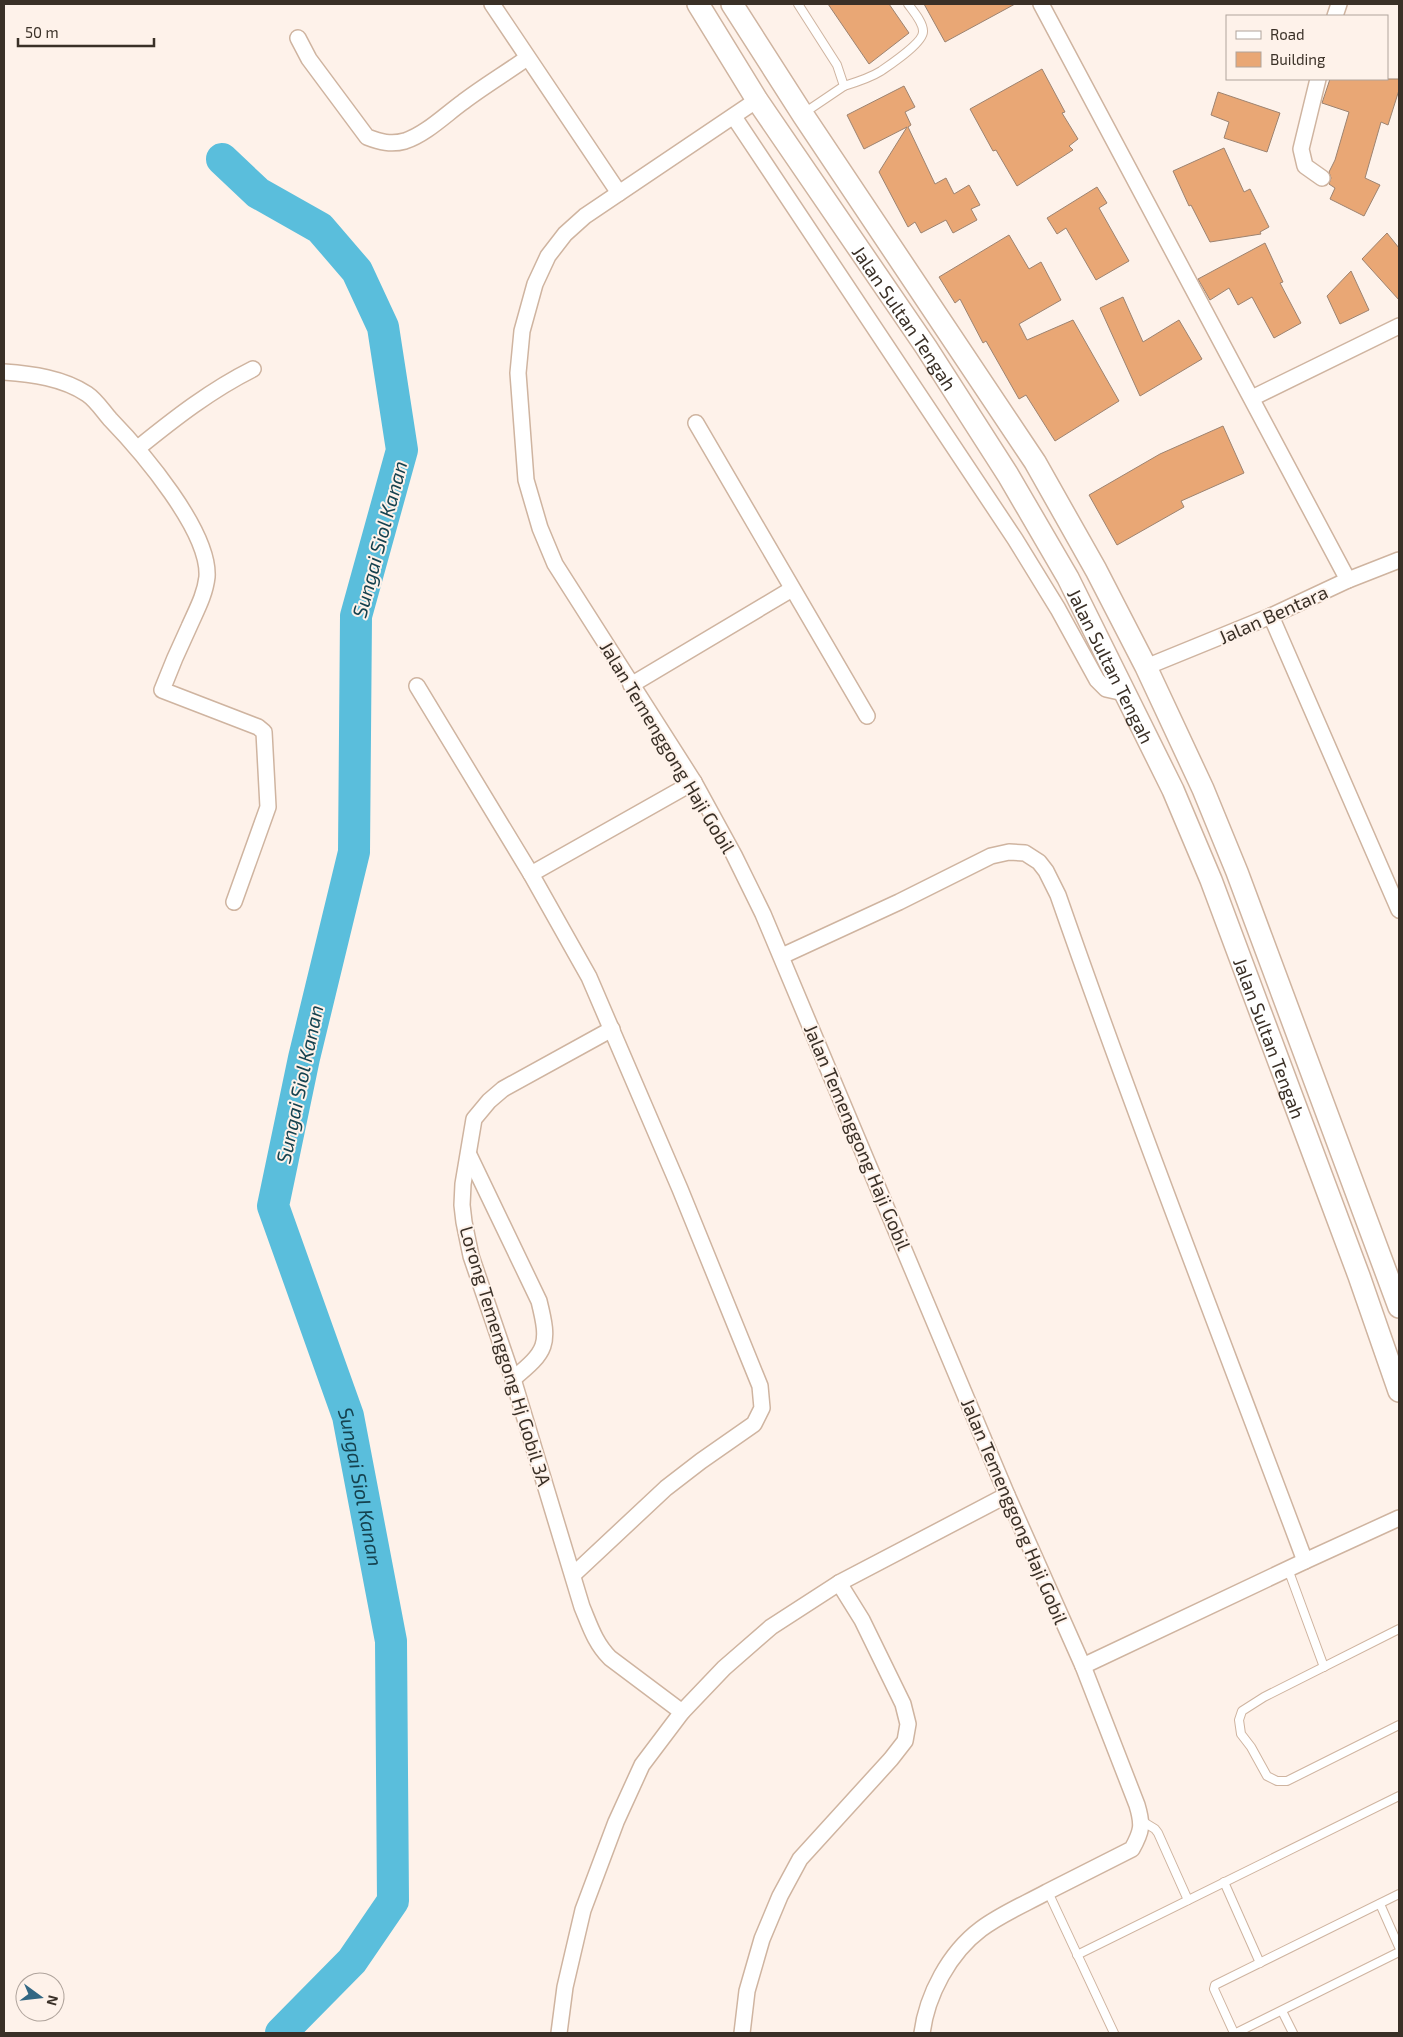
<svg xmlns="http://www.w3.org/2000/svg" width="1403" height="2037" viewBox="0 0 1403 2037" font-family="'Exo 2',sans-serif">
<rect width="100%" height="100%" fill="#fef2ea"/>
<g fill="none" stroke-linecap="round" stroke-linejoin="round">
<path stroke="#5abedc" stroke-width="32" id="s1" d="M222 159 258 193 320 228 357 271 383 327 402 450 356 616 354 852 304 1058 273 1206 348 1416 391 1641 393 1901 352 1961 281 2033"/>
</g>
<g fill="#e9a775" stroke="#9d8370">
<polygon points="828,4 889,4 909,33 869,64"/>
<polygon points="924,4 1015,4 945,42"/>
<polygon points="1042,69 1065,112 1062,113 1078,139 1069,146 1073,150 1017,186 996,150 993,151 970,109"/>
<polygon points="1330,79 1399,79 1399,90 1388,125 1381,122 1365,178 1380,185 1364,216 1330,199 1335,188 1329,184 1331,178 1329,172 1335,160 1349,112 1322,103"/>
<polygon points="904,86 915,107 905,112 911,125 908,127 935,184 946,178 954,194 969,185 980,205 971,209 977,220 953,233 946,220 921,233 915,222 908,227 879,172 907,127 864,149 847,115"/>
<polygon points="1218,92 1280,113 1267,152 1224,138 1229,122 1211,115"/>
<polygon points="1224,148 1244,192 1250,189 1269,227 1260,232 1261,234 1210,242 1191,205 1189,206 1173,171"/>
<polygon points="1097,187 1107,203 1099,208 1129,261 1096,280 1066,228 1057,234 1047,218"/>
<polygon points="1387,233 1399,248 1399,300 1362,259"/>
<polygon points="1009,235 1029,269 1041,262 1061,300 1019,324 1027,340 1073,320 1119,401 1055,441 1026,395 1019,399 986,341 983,343 960,299 955,303 939,277"/>
<polygon points="1265,243 1283,282 1280,283 1301,323 1274,338 1252,297 1238,305 1229,288 1210,300 1198,279"/>
<polygon points="1351,271 1369,310 1340,324 1327,296"/>
<polygon points="1123,297 1143,342 1179,320 1202,359 1140,396 1100,308"/>
<polygon points="1223,426 1244,473 1181,501 1184,507 1117,545 1089,495 1160,454"/>
</g>
<g fill="none" stroke-linecap="round" stroke-linejoin="round">
<defs>
<g id="lane">
<polyline points="798,4 837,65 844,86 804,113"/>
<path d="M844 86C857 82 870 78 881 71 891 64 924 42 923 31 923 22 913 11 908 4"/>
<polyline points="1288,1569 1324,1667"/>
<polyline points="1399,1629 1264,1697 1242,1711 1239,1720 1241,1734 1251,1747 1267,1776 1277,1781 1287,1781 1399,1725"/>
<polyline points="1142,1821 1155,1829 1158,1833 1188,1900"/>
<polyline points="1224,1882 1260,1963"/>
<polyline points="1048,1892 1114,2033"/>
<polyline points="1380,1904 1399,1947"/>
<polyline points="1077,1955 1399,1796"/>
<polyline points="1282,2011 1293,2033"/>
<polyline points="1234,2033 1214,1989 1215,1985 1399,1894"/>
<polyline points="1236,2033 1399,1952"/>
</g>
<g id="street">
<polyline points="492,4 619,193"/>
<polyline points="1041,4 1348,580"/>
<polyline points="1335,16 1339,4"/>
<path d="M298 38 309 59 367 137C380 142 391 145 405 141 426 134 445 115 463 102 484 86 506 73 527 58"/>
<polyline points="1318,79 1301,149 1305,166 1322,178"/>
<path d="M757 100 585 216 565 234 548 256 535 284 522 331 518 373 526 480 540 528 555 564 694 782 734 855 763 914 1007 1495 1083 1666 1137 1805C1143 1825 1142 1831 1132 1849 1104 1863 1075 1878 1047 1892 1025 1904 1001 1914 981 1929 949 1953 927 1995 922 2033"/>
<polyline points="734,117 1015,539 1058,609 1097,680 1106,689 1124,693"/>
<path d="M4 372C32 374 63 378 87 394 96 400 103 411 110 419 141 451 210 531 207 577 205 595 196 611 189 627 179 648 170 669 162 690L258 727 264 732 268 807 234 902"/>
<polyline points="1252,398 1399,326"/>
<polyline points="696,423 867,716"/>
<path d="M138 448C175 418 211 390 253 369"/>
<polyline points="1271,616 1399,910"/>
<polyline points="1146,667 1271,616 1348,580 1399,560"/>
<polyline points="631,685 792,589"/>
<polyline points="417,686 531,874 589,977 680,1189 760,1386 762,1408 754,1424 701,1461 666,1488 573,1575"/>
<polyline points="531,874 694,782"/>
<path d="M782 956 899 902 991 856 1009 852 1025 853 1039 862 1046 871 1058 895C1136 1119 1222 1339 1305 1561"/>
<path d="M612 1029 503 1089 489 1101 474 1119 463 1184 462 1205 464 1222 471 1256 513 1379 582 1607C590 1626 595 1643 610 1658L682 1712"/>
<path d="M469 1155 539 1301C550 1345 547 1351 513 1379"/>
<polyline points="1083,1666 1305,1561 1399,1518"/>
<polyline points="559,2033 565,1987 583,1910 616,1822 642,1765 682,1712 724,1668 771,1627 839,1583 1007,1495"/>
<polyline points="742,2033 747,1991 762,1939 780,1896 800,1859 891,1759 905,1741 908,1724 903,1704 862,1620 839,1583"/>
</g>
<g id="secondary">
<path id="s2" d="M698 4 757 100 926 347 1008 475 1068 578 1173 790 1211 880 1359 1276 1399 1391"/>
<polyline points="732,4 803,115 1035,462 1096,570 1146,667 1203,789 1237,872 1399,1307"/>
</g>
</defs>
<use href="#lane" stroke="#cfb4a0" stroke-width="10"/>
<use href="#street" stroke="#cfb4a0" stroke-width="18"/>
<use href="#secondary" stroke="#cfb4a0" stroke-width="24"/>
<use href="#lane" stroke="#fff" stroke-width="8"/>
<use href="#street" stroke="#fff" stroke-width="15"/>
<use href="#secondary" stroke="#fff" stroke-width="21"/>
</g>
<g text-anchor="middle" dominant-baseline="central" stroke-width="4" stroke-linejoin="round" paint-order="stroke">
<g font-size="19" fill="#3a3027" stroke="#fef2ea">
<text stroke="none"><textPath href="#s2" startOffset="376">Jalan Sultan Tengah</textPath></text>
<text transform="translate(1273 614) rotate(-24)">Jalan Bentara</text>
<text stroke="none"><textPath href="#s2" startOffset="781">Jalan Sultan Tengah</textPath></text>
<text transform="translate(668 747) rotate(59)">Jalan Temenggong Haji Gobil</text>
<text stroke="none"><textPath href="#s2" startOffset="1186">Jalan Sultan Tengah</textPath></text>
<text transform="translate(858 1137) rotate(67)">Jalan Temenggong Haji Gobil</text>
<text transform="translate(506 1356) rotate(73)">Lorong Temenggong Hj Gobil 3A</text>
<text transform="translate(1015 1511) rotate(67)">Jalan Temenggong Haji Gobil</text>
</g>
<g font-size="20" font-style="italic" fill="#15424f" stroke="#fef2ea">
<text transform="translate(379 539) rotate(-75)">Sungai Siol Kanan</text>
<text transform="translate(299 1084) rotate(-78)">Sungai Siol Kanan</text>
<text stroke="none"><textPath href="#s1" startOffset="1430">Sungai Siol Kanan</textPath></text>
</g>
</g>
<rect width="1403" height="2037" fill="none" stroke="#3a3027" stroke-width="10"/>
<rect x="1226" y="15" width="162" height="65" fill="#fef2ea" stroke="#b0a49c"/>
<rect x="1236" y="31" width="25" height="8" fill="#ffffff" stroke="#b0a49c"/>
<text x="1270" y="40" font-size="15" fill="#3a3027">Road</text>
<rect x="1236" y="52" width="25" height="15" fill="#e9a775" stroke="#b0a49c"/>
<text x="1270" y="65" font-size="15" fill="#3a3027">Building</text>
<g transform="translate(40 1997) rotate(105)"><circle r="24" fill="#fef2ea" stroke="#b0a49c"/>
<path d="M0-4L9 19L0 12L-9 19Z" fill="#326783"/>
<text y="-8" font-size="14" font-weight="bold" text-anchor="middle" fill="#3a3027">N</text>
</g>
<path d="M18 38v8h136v-8" fill="none" stroke="#3a3027" stroke-width="2.5"/>
<text x="25" y="38" font-size="15" fill="#3a3027" stroke="#fef2ea" stroke-width="4" paint-order="stroke">50 m</text>
</svg>
